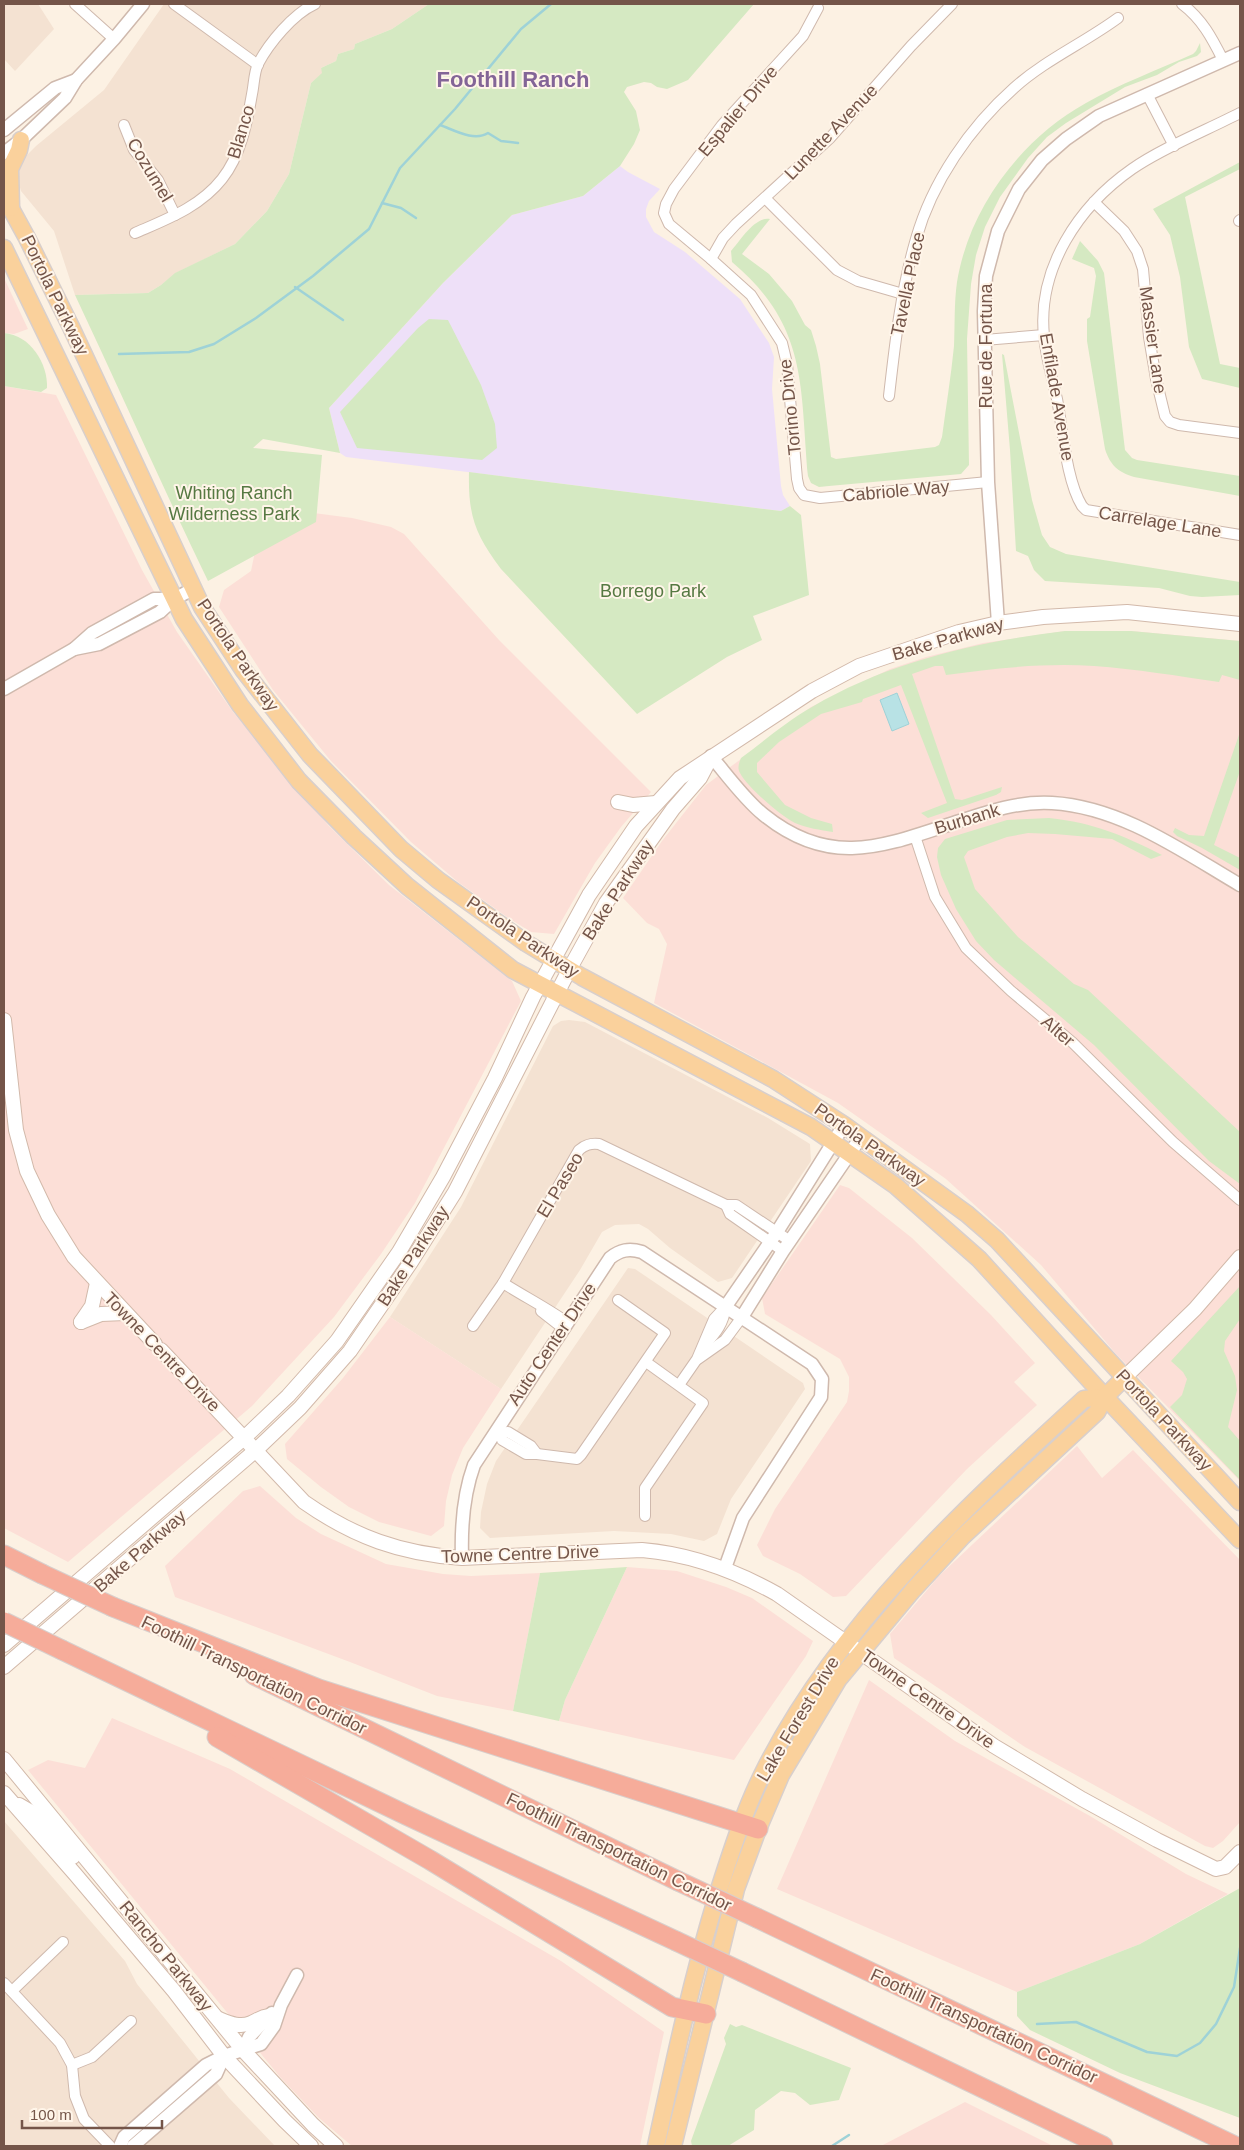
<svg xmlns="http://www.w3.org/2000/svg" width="1244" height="2150" viewBox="0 0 1244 2150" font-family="Helvetica,sans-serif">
<rect width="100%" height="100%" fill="#fcf1e3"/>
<g fill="#f4e2d2">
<polygon points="4,4 38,4 54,29 15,71 4,59"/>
<polygon points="164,4 429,4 392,29 355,44 354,49 338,54 336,61 321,68 323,73 311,83 289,174 267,211 235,244 176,273 161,285 148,293 75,295 54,231 21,191 18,181 18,168 24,158 36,146 104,90"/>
<polygon points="569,1020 585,1022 768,1118 810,1144 811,1161 732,1278 718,1282 670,1248 648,1229 639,1224 615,1225 602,1232 580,1270 501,1389 390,1317 461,1207 553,1026 561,1021"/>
<polygon points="628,1268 635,1269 803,1383 805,1389 731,1499 717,1534 704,1541 671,1534 614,1531 490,1538 480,1528 481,1512 487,1484 496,1461"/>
<polygon points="4,1821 125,1961 137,1984 229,2098 275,2146 4,2146"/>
</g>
<g fill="#fcdfd7">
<polygon points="4,278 28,329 14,334 4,333"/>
<polygon points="4,386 56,395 142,570 177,632 233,712 329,826 389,885 512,981 521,1001 415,1203 381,1254 334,1317 252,1406 68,1562 4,1528"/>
<polygon points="306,512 352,518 391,527 404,534 499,640 651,792 621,827 595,863 554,934 531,932 507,917 458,882 411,842 331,761 273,690 219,607 224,590 251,571 258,537"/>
<polygon points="1065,631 1131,631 1240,641 1240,1481 1116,1354 1041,1265 946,1179 838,1103 654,1003 667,944 659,929 647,923 623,898 662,841 706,785 811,707 890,669 926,657 983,643"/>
<polygon points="840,1185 849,1188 912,1238 991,1315 1035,1363 1014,1382 1037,1405 967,1469 846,1596 833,1597 800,1574 763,1556 757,1545 775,1509 847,1402 849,1391 849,1377 840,1359 765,1314 762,1298"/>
<polygon points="390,1317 501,1389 463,1448 452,1475 446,1501 444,1526 431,1536 379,1522 349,1507 321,1487 287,1459 285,1444 343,1378"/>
<polygon points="1077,1446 1102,1478 1133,1450 1240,1560 1240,1822 1223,1841 1213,1848 1205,1846 1025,1747 894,1658 890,1634 939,1576"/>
<polygon points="260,1486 296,1518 321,1534 386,1564 443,1574 471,1576 540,1573 513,1711 437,1696 350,1662 175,1597 165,1566 243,1491"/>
<polygon points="627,1567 677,1571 726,1587 752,1598 813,1641 806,1656 734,1760 559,1721 565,1700"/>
<polygon points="869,1680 955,1741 1090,1816 1186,1874 1228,1894 1140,1944 1017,1992 777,1889"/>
<polygon points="112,1718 230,1769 561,1961 664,2032 640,2146 352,2146 319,2118 280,2077 28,1770 48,1760 85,1768"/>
<polygon points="965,2102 1053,2146 881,2146"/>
</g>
<polygon fill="#eee0f8" points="620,166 628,172 660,189 649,201 646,209 646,217 654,232 685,252 740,299 769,343 774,357 772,389 781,486 783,495 790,506 781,511 346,457 340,453 329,408 443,283 512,215 583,196"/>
<g fill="#d5e9c2">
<path d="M429 4H754L688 80 667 89 657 87 651 83 644 82 627 87 624 92 636 111 640 130 634 144 620 166 583 196 512 215 443 283 329 408 340 453 263 439 253 448 322 455 316 522 208 581C162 486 120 390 75 295L148 293 161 285 175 273 235 244 267 211 289 174 311 83 322 73 321 68 336 61 338 54 354 49 355 44 392 29Z"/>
<path d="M1200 43 1201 52 1197 56 1179 62 1157 75 1125 87 1066 123 1047 137 1028 158 1000 197 985 227 976 255 971 284 967 339 969 465 961 474 829 486 819 487 811 483 808 476C800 385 808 326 732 262L731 251C740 241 755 216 770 219L742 254 769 274 792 301 805 325 811 330 816 346 820 364 831 457 836 459 935 447 939 445 942 437C946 407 951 376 954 346 955 325 954 303 957 282 969 208 1021 139 1086 103 1120 84 1157 70 1193 54L1196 51Z"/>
<polygon points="1240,162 1240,169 1185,197 1220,364 1240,368 1240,388 1202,379 1189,347 1180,277 1170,235 1153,209"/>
<path d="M1080 241 1098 261 1104 273 1125 450 1132 458 1137 460 1240 476V496L1134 477C1118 472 1110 465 1105 449L1087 341V319L1090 317 1096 276 1094 268 1072 259Z"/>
<polygon points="429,319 448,320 481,385 495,424 497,448 482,460 357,448 340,412 418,328"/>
<path d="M4 333C30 335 48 363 47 388L41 392 4 386Z"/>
<polygon points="1002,354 1004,355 1032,500 1042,535 1050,547 1066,554 1240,582 1240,595 1202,597 1190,596 1159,588 1045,581 1034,570 1028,556 1016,551 1010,450"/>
<path d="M469 472 781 511 790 506 801 515 809 595 753 616 762 640 727 657 637 714 501 569C475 534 468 516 469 472Z"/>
<path d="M1065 631H1131L1240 641V680L1222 675 1219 682C1178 676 1136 669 1094 666 1045 663 995 668 946 675L943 666H935L912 674 955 799 962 800 1002 787 1001 792 996 795 928 818 921 813 947 803 901 685 863 699 862 702 821 714 779 742 757 763V772L785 805 811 818 832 824 833 832C820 830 807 828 795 823 781 816 747 787 740 773 737 768 739 763 741 758 764 741 787 721 812 707 890 661 977 642 1065 631Z"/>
<polygon points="1240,732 1240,771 1214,845 1240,858 1240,870 1202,848 1177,836 1173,832 1175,828 1189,835 1204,836"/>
<path d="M1049 818C1095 823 1122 835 1162 855L1151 859 1112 839 1055 834 1028 833 1007 837 968 851 964 857 975 889 1018 937 1074 984 1088 990 1240 1132V1184L1209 1161 1094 1045 994 960 976 941 956 909 941 875 937 857 938 848 945 839 1007 820Z"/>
<polygon points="1240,1286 1240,1319 1225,1341 1224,1351 1235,1376 1237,1390 1228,1427 1240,1441 1240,1480 1170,1407 1182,1395 1187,1379 1183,1372 1171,1361"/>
<polygon points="627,1567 565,1700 559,1721 513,1711 540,1573"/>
<polygon points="1240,1888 1240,2118 1120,2073 1030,2030 1017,2016 1017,1992 1140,1944"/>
<polygon points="730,2024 736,2027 742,2025 851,2068 839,2100 810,2105 795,2093 781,2091 755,2110 754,2130 728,2146 692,2146 691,2141 726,2044 724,2038"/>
</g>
<polygon fill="#b8e2e5" stroke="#9ed2d7" points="897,693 909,724 892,731 880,700"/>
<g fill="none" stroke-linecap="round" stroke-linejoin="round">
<g stroke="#9ed2d7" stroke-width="2.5">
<path d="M440 125C454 130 474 142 488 133L501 141 518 143"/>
<polyline points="382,203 401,208 416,218"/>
<polyline points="295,287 343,320"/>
<polyline points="119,354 189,352 214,344 256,318 313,276 369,229 400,168 455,109 521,29 551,4"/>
<polyline points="1037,2024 1076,2022 1147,2052 1177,2056 1200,2043 1216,2024 1234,1987 1240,1948"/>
<polyline points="832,2146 849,2135"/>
</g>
<defs>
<g id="minor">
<polyline points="75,4 114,39"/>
<polyline points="174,4 258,65"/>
<path d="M1182 4C1202 19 1212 38 1223 60"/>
<polyline points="818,8 803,36 722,125 674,189 666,204 664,213 669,224 711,259 751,295 782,343 787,364 797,479 799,488 804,495 820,498 988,482"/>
<polyline points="1147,94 1174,146"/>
<path d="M1240 113C1207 130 1162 148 1132 169 1079 206 1037 268 1044 336 1046 357 1052 378 1057 399 1063 430 1066 480 1082 506L1086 510 1240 535"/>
<polyline points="124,125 134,150 158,180 175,215"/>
<polyline points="765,198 837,270 858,281 903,294"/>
<polyline points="1094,202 1124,231 1137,251 1143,269 1149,337 1156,379 1165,416 1170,422 1179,425 1240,433"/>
<polyline points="1239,221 1240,220"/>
<path d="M135 233C167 219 200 207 222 179 241 155 247 123 252 94 254 85 254 72 258 64 269 43 293 14 315 4"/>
<polyline points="711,259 723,238 736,224 830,138 911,46 952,4"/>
<polyline points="984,340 1044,335"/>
<path d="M889 396C895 343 901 290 916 239 932 182 970 127 1014 88 1045 60 1084 43 1118 18"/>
<polyline points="915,836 935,897 966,948 1011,991 1072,1042 1173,1142 1240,1200"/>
<polyline points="726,1205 730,1214 783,1251"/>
<path d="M503 1283C525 1297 547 1308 568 1323"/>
<polyline points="541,1311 564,1329"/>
<path d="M473 1326 503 1283 579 1150C585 1145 590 1143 599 1144L726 1205H736L790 1241"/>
<path d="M705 1344C717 1333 723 1323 726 1307"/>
<polyline points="698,1359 725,1340 742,1317"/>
<polyline points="679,1385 697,1359 714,1319 726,1306"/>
<polyline points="496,1431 501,1433 508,1432 531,1446 537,1454"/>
<polyline points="501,1433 502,1440 526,1454 537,1454 577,1459 581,1455 665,1333 618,1300"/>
<polyline points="645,1516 645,1488 703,1403 646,1362"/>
<polyline points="4,1983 60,2043 72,2065 75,2096 84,2119 110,2146"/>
<polyline points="12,1991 63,1942"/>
<polyline points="72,2065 92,2057 131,2021"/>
</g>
<g id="tertiary">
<polyline points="4,130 55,88 76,80"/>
<polyline points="4,153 21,140 65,98 76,80 114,39 143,4"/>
<polyline points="998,623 988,482 984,311 986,276 998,231 1019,189 1042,160 1066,139 1099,116 1240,53"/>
<polyline points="74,649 99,644 160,612 174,599 193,589"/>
<polyline points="4,689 74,649 92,633 154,599 174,599"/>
<path d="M711 756C727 775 745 800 764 815 832 870 886 845 960 821 990 811 1020 801 1052 803 1121 807 1182 851 1240 885"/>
<polyline points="726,1306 777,1232 844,1125"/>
<polyline points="742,1317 783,1251 861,1137"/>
<path d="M462 1558C461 1526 463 1495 474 1465L610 1258C620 1250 629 1248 642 1252L812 1364 822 1379 821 1397 743 1518 725 1568"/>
<polyline points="243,2050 249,2037 272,2013"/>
<polyline points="120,2146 124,2137 206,2065 224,2056 261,2044 274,2026 281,2005 297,1975"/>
<polyline points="133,2146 216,2074 224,2056"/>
</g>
<g id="secondary">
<polyline points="618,802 633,805 656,803"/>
<polyline points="4,1020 16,1130 27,1171 48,1215 74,1257 155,1344"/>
<polyline points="81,1322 101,1314 125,1313"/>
<polyline points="81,1322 92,1306 97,1283"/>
<path d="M161 1350 304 1502C354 1537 401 1554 462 1558L642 1550C691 1554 734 1570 777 1594L994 1746 1082 1799 1157 1840 1216 1869 1225 1867 1240 1852"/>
<polyline points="1124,1378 1195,1309 1240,1257"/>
<polyline points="4,1645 244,1438 288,1396 337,1341 399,1252 443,1177 495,1078 533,997 589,895 636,826 680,778 812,691 859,666 959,632 998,623 1043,617 1127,612 1240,624"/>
<polyline points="4,1667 256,1450 300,1408 350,1351 411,1262 455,1192 569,970 606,903 673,809 700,778 710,759"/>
<polyline points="4,1759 243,2050 313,2125 336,2146"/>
<polyline points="4,1793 75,1874 174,1991 224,2056 285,2121 311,2146"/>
<polyline points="19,1805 38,1816 73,1857"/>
<path d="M219 2019C229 2023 240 2028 251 2023 258 2020 261 2017 269 2016"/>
</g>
<g id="primary">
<polyline points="4,196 27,238 71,327 202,607 244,671 310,755 401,849 438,880 526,943 582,977 773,1079 844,1125 967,1214 997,1240 1240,1502"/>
<polyline points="11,208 10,169 19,150 21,140"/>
<polyline points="4,248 184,619 240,705 299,781 354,837 407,886 513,970 811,1127 896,1186 979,1259 1105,1397 1240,1540"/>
<path d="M656 2146C674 2062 692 1978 717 1896 731 1852 745 1808 766 1767 842 1620 964 1509 1084 1399L1105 1397"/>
<polyline points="673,2146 736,1889 758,1829 781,1775 838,1680 913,1590 962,1537 1097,1412 1105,1397 1124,1378"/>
</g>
<g id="motorway">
<polyline points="4,1555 42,1574"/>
<polyline points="113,1607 319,1689 758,1829"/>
<polyline points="62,1650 406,1815 676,1941"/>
<polyline points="254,1675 678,1881"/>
<polyline points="217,1737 430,1860 672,2007 706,2014"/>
<polyline points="757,1918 1235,2146"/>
<polyline points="742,1972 1103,2146"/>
</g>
</defs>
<use href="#minor" stroke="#cfb9ad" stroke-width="12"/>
<use href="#tertiary" stroke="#cfb9ad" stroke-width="15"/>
<use href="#secondary" stroke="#d2b9aa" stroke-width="16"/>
<use href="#primary" stroke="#d8cfcc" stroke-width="19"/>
<use href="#motorway" stroke="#d8cfcc" stroke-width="21"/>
<use href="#minor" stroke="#fff" stroke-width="10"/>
<use href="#tertiary" stroke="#fff" stroke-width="12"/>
<use href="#secondary" stroke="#fff" stroke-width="14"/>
<use href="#primary" stroke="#fad19c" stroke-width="16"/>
<use href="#motorway" stroke="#f6ac9a" stroke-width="19"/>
<defs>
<g id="motorway-bridge">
<polyline points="42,1574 113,1607"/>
<polyline points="4,1622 62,1650"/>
<polyline points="678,1881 757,1918"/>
<polyline points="676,1941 742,1972"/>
</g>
</defs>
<use href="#motorway-bridge" stroke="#d8cfcc" stroke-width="21" stroke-linecap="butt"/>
<use href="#motorway-bridge" stroke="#f6ac9a" stroke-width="19"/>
</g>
<g text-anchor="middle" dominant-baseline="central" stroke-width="4" stroke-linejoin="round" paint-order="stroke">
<g font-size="18" fill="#745549" stroke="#fff5e9">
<text transform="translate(738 111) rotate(-50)">Espalier Drive</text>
<text transform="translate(241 132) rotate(-73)">Blanco</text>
<text transform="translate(831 132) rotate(-46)">Lunette Avenue</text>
<text transform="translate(150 170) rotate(59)">Cozumel</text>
<text transform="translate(908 284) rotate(-78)">Tavella Place</text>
<text transform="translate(55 295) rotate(64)">Portola Parkway</text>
<text transform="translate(1153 340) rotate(82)">Massier Lane</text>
<text transform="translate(986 346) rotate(-90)">Rue de Fortuna</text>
<text transform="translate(1057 397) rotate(80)">Enfilade Avenue</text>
<text transform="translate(790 407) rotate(-96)">Torino Drive</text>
<text transform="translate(896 491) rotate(-5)">Cabriole Way</text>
<text transform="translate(1160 522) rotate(9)">Carrelage Lane</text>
<text transform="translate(948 639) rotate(-16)">Bake Parkway</text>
<text transform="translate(238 655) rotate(56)">Portola Parkway</text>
<text transform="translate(967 819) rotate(-17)">Burbank</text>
<text transform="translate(618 890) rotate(-57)">Bake Parkway</text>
<text transform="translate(523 937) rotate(34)">Portola Parkway</text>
<text transform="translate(1058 1031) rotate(41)">Alter</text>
<text transform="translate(870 1145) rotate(35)">Portola Parkway</text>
<text transform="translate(560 1185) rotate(-59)">El Paseo</text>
<text transform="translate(413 1256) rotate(-57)">Bake Parkway</text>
<text transform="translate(552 1344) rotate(-56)">Auto Center Drive</text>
<text transform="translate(162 1352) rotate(46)">Towne Centre Drive</text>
<text transform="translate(1164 1420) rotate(47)">Portola Parkway</text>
<text transform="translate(140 1551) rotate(-41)">Bake Parkway</text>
<text transform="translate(520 1554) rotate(-2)">Towne Centre Drive</text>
<text transform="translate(254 1675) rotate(26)">Foothill Transportation Corridor</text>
<text transform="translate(928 1699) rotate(35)">Towne Centre Drive</text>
<text transform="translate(798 1719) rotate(-59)">Lake Forest Drive</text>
<text transform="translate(619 1852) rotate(26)">Foothill Transportation Corridor</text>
<text transform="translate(166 1956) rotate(51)">Rancho Parkway</text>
<text transform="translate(984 2026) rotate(25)">Foothill Transportation Corridor</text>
</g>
<g font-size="18" fill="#567942" stroke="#fff5e9">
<text x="234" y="493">Whiting Ranch<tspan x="234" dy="21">Wilderness Park</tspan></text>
<text x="653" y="591">Borrego Park</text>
</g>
<g font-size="22" font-weight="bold" fill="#836597" stroke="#fff5e9">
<text x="513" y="79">Foothill Ranch</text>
</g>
</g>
<rect width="1244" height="2150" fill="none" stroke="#745549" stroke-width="10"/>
<path d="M22 2120v8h140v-8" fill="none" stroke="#745549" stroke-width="2.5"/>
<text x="30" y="2120" font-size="15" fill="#745549" stroke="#fff5e9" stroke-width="4" paint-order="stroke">100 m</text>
</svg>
